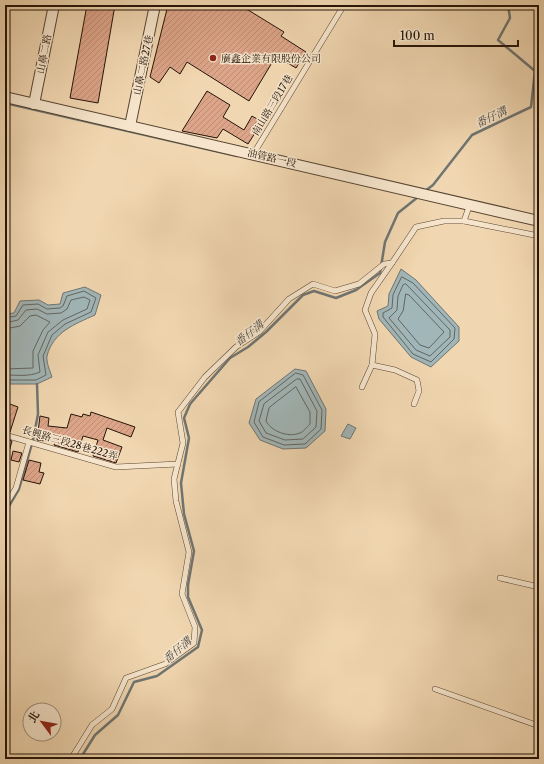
<svg xmlns="http://www.w3.org/2000/svg" width="544" height="764" viewBox="0 0 544 764" font-family="'Libre Caslon Text','Noto Serif TC',serif">
<defs>
<pattern id="building-hatch" width="6" height="6" patternUnits="userSpaceOnUse"><rect width="6" height="6" fill="#dca488"/><path d="M-1 1l2-2M0 6l6-6M5 7l2-2" fill="none" stroke="#bd8c74"/></pattern>
</defs>
<rect width="100%" height="100%" fill="#f1d7b1"/>
<filter id="stains"><feTurbulence type="fractalNoise" baseFrequency=".005" numOctaves="4"/><feColorMatrix values="0 0 0 0 .2 0 0 0 0 .09 0 0 0 0 .02 0 0 0 .5 -.17"/></filter>
<radialGradient id="worn" r=".72"><stop offset=".6" stop-color="#630" stop-opacity="0"/><stop offset="1" stop-color="#630" stop-opacity=".3"/></radialGradient>
<g fill="#a1b6b8" stroke="#6f7572">
<polygon points="401,269 416,280 459,327 459,341 431,367 411,357 379,319 377,311 388,306 389,294"/>
<path d="M85 287 101 295 95 315C75 324 53 332 47 356 46 362 50 371 52 377L37 384H5V314L14 313 20 301 39 300 48 305 60 304 63 293Z"/>
<polygon points="295,369 306,371 326,409 325,431 306,448 283,449 260,440 249,423 256,399"/>
<polygon points="348,424 356,428 350,439 341,436"/>
</g>
<g fill="none" stroke-linecap="round" stroke-linejoin="round">
<g stroke="#636560" stroke-width="1">
<polygon points="402,277 413,283 455,328 454,339 431,362 413,354 383,317 383,313 392,308 393,295"/>
<polygon points="406,284 450,330 450,337 430,356 416,350 389,318 397,310 398,296 403,285"/>
<polygon points="406,294 409,295 444,332 429,348 420,345 398,319 403,311"/>
<polyline points="5,318 16,316 23,305 38,304 47,309 60,308 63,306 67,296 84,291 96,298 91,312 65,324 52,335 43,356 46,375 36,380 5,380"/>
<path d="M5 323 18 320 26 310 37 309 47 314 61 313 67 309 71 300 84 297 90 300 87 309 63 320 48 332 38 355 40 372C29 377 17 375 5 375"/>
<polyline points="5,329 20,326 30,316 36,315 50,322 43,330 33,351 33,368 5,369"/>
<polygon points="296,373 303,375 322,410 321,429 305,444 284,445 263,437 254,422 259,402"/>
<polygon points="297,379 300,379 317,411 316,427 303,439 285,440 266,433 259,421 264,404"/>
<path d="M296 387 310 412V424C307 427 303 432 300 433 288 438 271 431 266 421L269 408Z"/>
</g>
<g stroke="#6f7572" stroke-width="2.5">
<polyline points="5,103 237,156"/>
<polyline points="425,191 433,185 472,135 531,107 535,71 498,40 510,18 508,5"/>
<polyline points="5,513 19,489 33,440 38,414 37,384"/>
<polyline points="80,759 95,735 118,715 134,682 157,676 198,647 202,630 188,597 188,585 194,551 184,514 181,483 189,438 184,418 190,404 230,358 248,347 266,332 303,295 314,291 336,298 356,290 380,273 385,242 398,213 418,197"/>
</g>
</g>
<g fill="url(#building-hatch)" stroke="#251408">
<polygon points="87,5 115,5 98,103 70,98"/>
<polygon points="168,5 240,5 284,32 281,36 306,52 296,68 276,56 249,101 187,62 180,74 170,67 159,83 150,77"/>
<polygon points="207,91 230,105 223,117 244,130 252,116 262,122 248,144 223,129 217,138 182,131"/>
<polygon points="7,403 18,407 10,432 5,431 5,404"/>
<polygon points="91,412 135,427 131,437 107,428 103,440 122,447 116,463 93,456 98,440 83,436 78,452 54,445 55,442 37,440 40,416 49,418 48,426 67,428 71,414 82,417 83,414 90,416"/>
<polygon points="5,439 12,441 7,459 5,459"/>
<polygon points="13,451 22,453 19,462 11,460"/>
<polygon points="29,460 41,463 39,472 44,473 40,484 23,480"/>
</g>
<g fill="none" stroke-linecap="round" stroke-linejoin="round">
<defs>
<g id="service">
<polyline points="254,153 344,5"/>
<polyline points="464,221 539,236"/>
<polyline points="392,263 371,293 365,310 375,334 372,365 395,370 417,380 419,391 414,404"/>
<polyline points="362,387 372,365"/>
<polyline points="5,435 116,467 178,464"/>
<polyline points="5,506 16,488 29,442"/>
<polyline points="500,578 539,587"/>
<polyline points="435,689 539,726"/>
<polyline points="71,759 92,725 112,709 126,678 165,664 194,643 195,627 182,594 189,552 176,501 174,479 183,443 178,412 205,377 236,347 259,332 289,299 313,284 335,291 359,284 384,264 392,263 416,227 444,221 464,221 470,204"/>
</g>
<g id="minor">
<polyline points="5,97 539,221"/>
<polyline points="34,104 54,5"/>
<polyline points="130,126 155,5"/>
</g>
</defs>
<use href="#service" stroke="#584532" stroke-width="6"/>
<use href="#minor" stroke="#584532" stroke-width="12"/>
<use href="#service" stroke="#f6e5cc" stroke-width="5"/>
<use href="#minor" stroke="#f6e5cc" stroke-width="10"/>
</g>
<circle fill="#8f2418" stroke="#f6e5cc" stroke-width="1.5" cx="213" cy="58" r="4"/>
<g text-anchor="middle" dominant-baseline="central" stroke-width="3" stroke-linejoin="round" paint-order="stroke">
<g font-size="10" fill="#251408" stroke="#f6e5cc">
<text transform="translate(44 54) rotate(-79)">山鼻二路</text>
<text transform="translate(143 65) rotate(-78)">山鼻二路27巷</text>
<text transform="translate(272 105) rotate(-59)">南山路三段17巷</text>
<text transform="translate(272 158) rotate(13)">油管路一段</text>
<text transform="translate(70 443) rotate(16)">長興路三段28巷222弄</text>
</g>
<g font-size="10" fill="#251408" stroke="#f6e5cc" text-anchor="start">
<text x="221" y="58">廣鑫企業有限股份公司</text>
</g>
<g font-size="11" font-style="italic" fill="#504d46" stroke="#f6e5cc">
<text transform="translate(491 117) rotate(-26)">番仔溝</text>
<text transform="translate(249 333) rotate(-38)">番仔溝</text>
<text transform="translate(177 650) rotate(-40)">番仔溝</text>
</g>
</g>
<rect width="544" height="764" fill="none" stroke="#f1d7b1" stroke-width="20"/>
<rect x="6" y="6" width="532" height="752" fill="none" stroke="#251408" stroke-width="2"/>
<rect x="10" y="10" width="524" height="744" fill="none" stroke="#251408"/>
<g transform="translate(42 722) rotate(302)"><circle r="19" fill="#f6e5cc" stroke="#a2917e"/>
<path d="M0-3L7 15L0 10L-7 15Z" fill="#8f2418"/>
<text y="-6" font-size="11" font-weight="bold" text-anchor="middle" fill="#251408">北</text>
</g>
<path d="M394 40v6h124v-6" fill="none" stroke="#251408" stroke-width="2"/>
<text x="400" y="40" font-size="12" fill="#251408" stroke="#f6e5cc" stroke-width="3" paint-order="stroke">100 m</text>
<rect width="100%" height="100%" filter="url(#stains)"/>
<rect width="100%" height="100%" fill="url(#worn)"/>
</svg>
